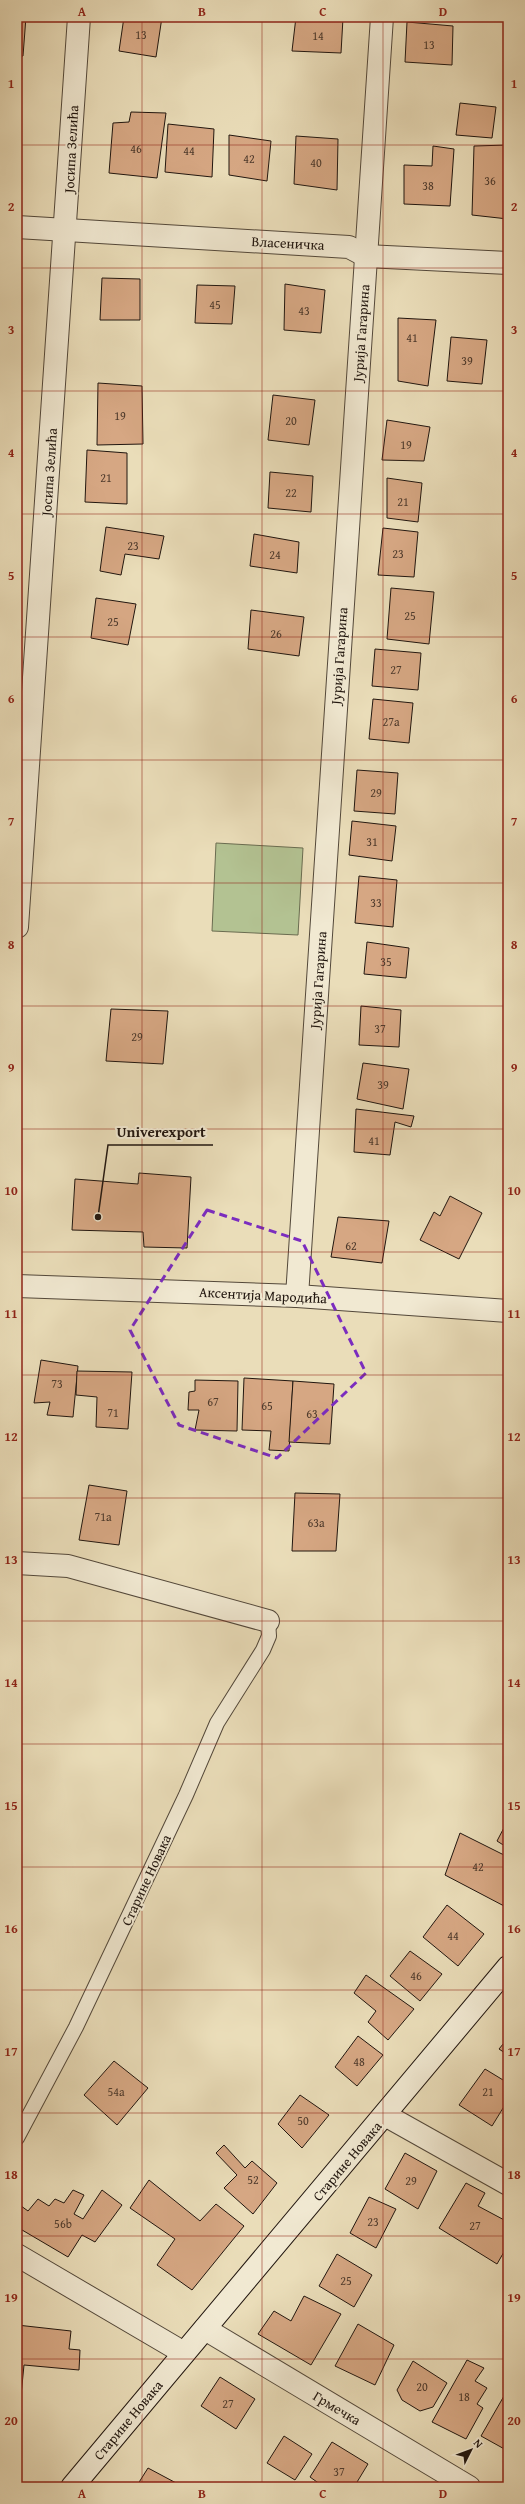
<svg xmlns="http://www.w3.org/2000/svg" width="525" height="2504" viewBox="0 0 525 2504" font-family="'Gentium Book Plus',serif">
<rect width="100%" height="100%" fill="#eaddb9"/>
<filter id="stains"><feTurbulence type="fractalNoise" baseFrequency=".005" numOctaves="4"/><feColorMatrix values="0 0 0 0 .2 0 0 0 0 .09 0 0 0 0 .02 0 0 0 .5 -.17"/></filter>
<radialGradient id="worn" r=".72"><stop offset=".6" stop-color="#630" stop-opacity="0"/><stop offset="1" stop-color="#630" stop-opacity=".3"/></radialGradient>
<polygon fill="#b3c292" stroke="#6a6c50" points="216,843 303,848 298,935 212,931"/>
<g fill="#d6a783" stroke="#21160f">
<polygon points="17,17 26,17 23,56 17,56"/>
<polygon points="124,17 162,17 156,57 119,51"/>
<polygon points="296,17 343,18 341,53 292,51"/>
<polygon points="407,22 453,26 452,65 405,62"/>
<polygon points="460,103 496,107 492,138 456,135"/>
<polygon points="131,112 166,113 157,178 109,173 113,123 129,122"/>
<polygon points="168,124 214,129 212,177 165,172"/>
<polygon points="229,135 271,141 267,181 229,175"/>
<polygon points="296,136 338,139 337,190 294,184"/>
<polygon points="508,145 508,219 472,215 474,146"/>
<polygon points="433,146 454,149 450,206 404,204 404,165 432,166"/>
<polygon points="102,278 140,279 140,320 100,320"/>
<polygon points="285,284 325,290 321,333 284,330"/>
<polygon points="197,285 235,286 232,324 195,323"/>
<polygon points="398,318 436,320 428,386 398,381"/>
<polygon points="451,337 487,340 482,384 447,381"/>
<polygon points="506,356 508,356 508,390 504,390"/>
<polygon points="98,383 142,386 143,444 97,445"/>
<polygon points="273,395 315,400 309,445 268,440"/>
<polygon points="387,420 430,427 424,461 382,460"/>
<polygon points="87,450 127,453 127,504 85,502"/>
<polygon points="270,472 313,476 311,512 268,508"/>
<polygon points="387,478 422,483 418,522 387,518"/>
<polygon points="106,527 164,536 159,559 125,554 121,575 100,571"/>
<polygon points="383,528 418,532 414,577 378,575"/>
<polygon points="254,534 299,542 297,573 250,566"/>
<polygon points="391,588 434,592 429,644 387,639"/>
<polygon points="96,598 136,604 128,645 91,638"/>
<polygon points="251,610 304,617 299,656 248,649"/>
<polygon points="375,649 421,653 418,690 372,686"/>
<polygon points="373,699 413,703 409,743 369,739"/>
<polygon points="357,770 398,773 395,814 354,811"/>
<polygon points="352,821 396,826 392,861 349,855"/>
<polygon points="359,876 397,880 393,927 355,923"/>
<polygon points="367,942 409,948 406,978 364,974"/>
<polygon points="361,1006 401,1010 399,1047 359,1045"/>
<polygon points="111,1009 168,1011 163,1064 106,1061"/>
<polygon points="363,1063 409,1069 403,1109 357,1099"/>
<polygon points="356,1109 414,1116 411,1127 395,1122 390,1155 354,1152"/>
<polygon points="139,1173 191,1177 187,1248 144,1247 143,1232 72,1230 75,1179 138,1184"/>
<polygon points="450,1196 482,1213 459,1259 420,1240 434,1212 440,1216"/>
<polygon points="338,1217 389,1221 382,1263 331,1257"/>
<polygon points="41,1360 78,1366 73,1417 47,1415 50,1402 34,1403"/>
<polygon points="77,1371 132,1372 128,1429 96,1427 97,1397 76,1395"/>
<polygon points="244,1378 293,1381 289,1451 269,1450 271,1431 242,1430"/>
<polygon points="195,1380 238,1381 237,1431 195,1430 199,1410 188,1410 189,1392 195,1391"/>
<polygon points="293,1381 334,1384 330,1444 289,1442"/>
<polygon points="89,1485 127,1491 119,1545 79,1540"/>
<polygon points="295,1493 340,1494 336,1551 292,1551"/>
<polygon points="508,1820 508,1848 497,1841"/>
<polygon points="460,1833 508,1857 508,1902 506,1907 445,1875"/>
<polygon points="447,1905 484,1934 458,1966 423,1937"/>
<polygon points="410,1951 442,1974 420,2001 390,1976"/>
<polygon points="366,1975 414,2009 388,2040 368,2022 376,2011 354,1993"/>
<polygon points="358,2036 383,2055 357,2086 335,2067"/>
<polygon points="508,2038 508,2055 499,2049"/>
<polygon points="114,2061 148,2088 117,2125 84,2095"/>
<polygon points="485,2069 508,2083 508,2100 492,2126 459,2105"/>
<polygon points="300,2095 329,2115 302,2148 278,2124"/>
<polygon points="224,2145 245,2168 252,2161 277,2183 253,2214 224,2188 237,2175 216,2153"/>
<polygon points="405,2153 437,2171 418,2209 385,2189"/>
<polygon points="149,2180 200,2221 216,2204 244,2226 192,2290 157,2265 175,2239 130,2208"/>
<polygon points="466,2183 485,2193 478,2206 508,2222 508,2228 504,2236 508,2238 508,2245 497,2264 439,2228"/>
<polygon points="73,2190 84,2195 74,2214 83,2219 102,2190 122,2205 95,2242 82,2235 68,2257 17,2227 17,2203 28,2211 38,2199 49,2206 55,2199 64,2203"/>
<polygon points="369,2197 396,2209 376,2248 350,2233"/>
<polygon points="337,2254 372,2275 354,2307 319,2286"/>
<polygon points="304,2296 341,2314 311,2365 258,2334 274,2311 291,2321"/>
<polygon points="358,2324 394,2345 375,2385 335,2366"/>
<polygon points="17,2325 71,2331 69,2349 80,2350 79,2370 24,2365 17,2436"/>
<polygon points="467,2360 484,2368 475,2381 487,2388 477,2404 483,2408 466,2439 432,2422"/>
<polygon points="413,2361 447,2383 433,2407 420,2411 402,2400 397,2390"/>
<polygon points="220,2377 255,2399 236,2429 201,2406"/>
<polygon points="508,2389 508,2451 481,2436"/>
<polygon points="284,2436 312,2454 295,2480 267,2463"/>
<polygon points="332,2442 368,2464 354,2487 324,2487 310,2477"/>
<polygon points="148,2468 178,2484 176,2487 136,2487"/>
</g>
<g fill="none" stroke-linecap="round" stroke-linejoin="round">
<defs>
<polyline id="lane" points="17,2138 76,2027 186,1795 217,1723 263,1650 269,1636 268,1621"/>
<g id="street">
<polyline points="17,227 349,247 366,256 508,263"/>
<polyline points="17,927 79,17"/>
<polyline points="17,1286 297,1296 508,1311"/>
<polyline points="297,1296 382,17"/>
<polyline points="17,1563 68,1566 268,1621"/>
<polyline points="385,2115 508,2184"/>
<polyline points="17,2255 184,2353"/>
<polyline points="205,2329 469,2487"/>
</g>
<polyline id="secondary" points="72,2487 508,1967"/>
</defs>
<use href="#lane" stroke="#53483a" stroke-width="16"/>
<use href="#street" stroke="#53483a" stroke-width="24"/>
<use href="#secondary" stroke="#21160f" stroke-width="24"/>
<use href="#lane" stroke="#f1e9d2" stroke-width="14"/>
<use href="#street" stroke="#f1e9d2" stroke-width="22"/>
<use href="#secondary" stroke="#f1e9d2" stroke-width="22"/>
</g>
<path fill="none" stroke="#7b2cbf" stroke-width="3" stroke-dasharray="8 5" stroke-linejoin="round" d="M207 1210 302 1241 366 1373 277 1458 179 1425 130 1330Z"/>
<path fill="none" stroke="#8f2418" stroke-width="1" stroke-opacity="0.55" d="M142 17V2487M262 17V2487M383 17V2487M17 145H508M17 268H508M17 391H508M17 514H508M17 637H508M17 760H508M17 883H508M17 1006H508M17 1129H508M17 1252H508M17 1375H508M17 1498H508M17 1621H508M17 1744H508M17 1867H508M17 1990H508M17 2113H508M17 2236H508M17 2359H508"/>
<g text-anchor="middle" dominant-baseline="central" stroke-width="4" stroke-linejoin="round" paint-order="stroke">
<g font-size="12" fill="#4e3a2c">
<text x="141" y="34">13</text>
<text x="318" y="35">14</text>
<text x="429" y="44">13</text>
<text x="136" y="148">46</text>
<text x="189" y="150">44</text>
<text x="249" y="158">42</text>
<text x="316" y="162">40</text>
<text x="490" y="180">36</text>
<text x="428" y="185">38</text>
<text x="215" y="304">45</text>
<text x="304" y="310">43</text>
<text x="412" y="337">41</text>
<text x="467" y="360">39</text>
<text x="120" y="415">19</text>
<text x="291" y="420">20</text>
<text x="406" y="444">19</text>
<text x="106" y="477">21</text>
<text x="291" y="492">22</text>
<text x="403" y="501">21</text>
<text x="133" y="545">23</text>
<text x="398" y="553">23</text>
<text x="275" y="554">24</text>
<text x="410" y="615">25</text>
<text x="113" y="621">25</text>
<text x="276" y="633">26</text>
<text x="396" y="669">27</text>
<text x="391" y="721">27a</text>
<text x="376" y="792">29</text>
<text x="372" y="841">31</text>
<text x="376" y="902">33</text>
<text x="386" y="961">35</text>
<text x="380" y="1028">37</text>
<text x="137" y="1036">29</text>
<text x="383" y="1084">39</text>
<text x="374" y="1140">41</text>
<text x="351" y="1245">62</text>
<text x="57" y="1383">73</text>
<text x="213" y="1401">67</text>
<text x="267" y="1405">65</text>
<text x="113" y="1412">71</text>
<text x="312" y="1413">63</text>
<text x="103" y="1516">71a</text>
<text x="316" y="1522">63a</text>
<text x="478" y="1866">42</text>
<text x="453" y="1935">44</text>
<text x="416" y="1975">46</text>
<text x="359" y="2061">48</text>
<text x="116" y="2091">54a</text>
<text x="488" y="2091">21</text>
<text x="303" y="2120">50</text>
<text x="253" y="2179">52</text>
<text x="411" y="2180">29</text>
<text x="373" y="2221">23</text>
<text x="63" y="2223">56b</text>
<text x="475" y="2225">27</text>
<text x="346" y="2280">25</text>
<text x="422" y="2386">20</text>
<text x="464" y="2396">18</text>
<text x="228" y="2403">27</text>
<text x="339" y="2471">37</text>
</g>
<g font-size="14" fill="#21160f" stroke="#f1e9d2">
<text transform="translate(71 149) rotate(-87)">Јосипа Зелића</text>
<text transform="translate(288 243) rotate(3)">Власеничка</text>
<text transform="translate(361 333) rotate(-86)">Јурија Гагарина</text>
<text transform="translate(49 472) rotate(-86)">Јосипа Зелића</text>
<text transform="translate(339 656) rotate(-86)">Јурија Гагарина</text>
<text transform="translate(318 980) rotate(-86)">Јурија Гагарина</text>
<text transform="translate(263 1295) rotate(3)">Аксентија Мародића</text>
<text transform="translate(146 1880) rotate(-65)">Старине Новака</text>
<text transform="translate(347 2161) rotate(-50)">Старине Новака</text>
<text transform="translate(337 2408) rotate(31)">Грмечка</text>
<text transform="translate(128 2420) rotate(-50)">Старине Новака</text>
</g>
</g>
<path fill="none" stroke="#21160f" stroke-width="1.5" d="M98 1217L108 1145H213"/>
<circle fill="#21160f" stroke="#f1e9d2" stroke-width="1.5" cx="98" cy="1217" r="4"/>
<g font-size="15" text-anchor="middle" font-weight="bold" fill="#21160f" stroke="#f1e9d2" stroke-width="4" stroke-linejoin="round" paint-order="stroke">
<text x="161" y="1137">Univerexport</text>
</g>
<rect width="525" height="2504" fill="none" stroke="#eaddb9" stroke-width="44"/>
<g transform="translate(471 2450) rotate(48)" stroke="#f1e9d2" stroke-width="3" paint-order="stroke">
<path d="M0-3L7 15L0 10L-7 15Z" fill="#21160f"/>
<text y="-6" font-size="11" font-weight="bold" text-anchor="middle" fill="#21160f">N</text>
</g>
<rect x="22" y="22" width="481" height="2460" fill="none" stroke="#8f2418" stroke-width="1.5"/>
<g font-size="13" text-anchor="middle" font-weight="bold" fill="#8f2418">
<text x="82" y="16">A</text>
<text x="202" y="16">B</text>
<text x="323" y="16">C</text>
<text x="443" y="16">D</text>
<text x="11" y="88">1</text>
<text x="514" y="88">1</text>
<text x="11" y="211">2</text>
<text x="514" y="211">2</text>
<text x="11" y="334">3</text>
<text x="514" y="334">3</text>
<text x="11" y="457">4</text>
<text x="514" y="457">4</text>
<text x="11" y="580">5</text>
<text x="514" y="580">5</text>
<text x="11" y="703">6</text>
<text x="514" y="703">6</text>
<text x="11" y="826">7</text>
<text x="514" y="826">7</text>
<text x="11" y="949">8</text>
<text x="514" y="949">8</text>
<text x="11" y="1072">9</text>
<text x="514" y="1072">9</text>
<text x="11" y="1195">10</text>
<text x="514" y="1195">10</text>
<text x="11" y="1318">11</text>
<text x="514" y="1318">11</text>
<text x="11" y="1441">12</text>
<text x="514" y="1441">12</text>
<text x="11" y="1564">13</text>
<text x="514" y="1564">13</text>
<text x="11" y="1687">14</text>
<text x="514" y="1687">14</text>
<text x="11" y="1810">15</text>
<text x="514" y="1810">15</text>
<text x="11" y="1933">16</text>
<text x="514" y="1933">16</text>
<text x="11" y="2056">17</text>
<text x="514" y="2056">17</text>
<text x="11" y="2179">18</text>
<text x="514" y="2179">18</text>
<text x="11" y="2302">19</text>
<text x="514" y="2302">19</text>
<text x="11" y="2425">20</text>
<text x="514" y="2425">20</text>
<text x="82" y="2498">A</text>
<text x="202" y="2498">B</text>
<text x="323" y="2498">C</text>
<text x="443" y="2498">D</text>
</g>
<rect width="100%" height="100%" filter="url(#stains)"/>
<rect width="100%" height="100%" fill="url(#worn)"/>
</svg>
